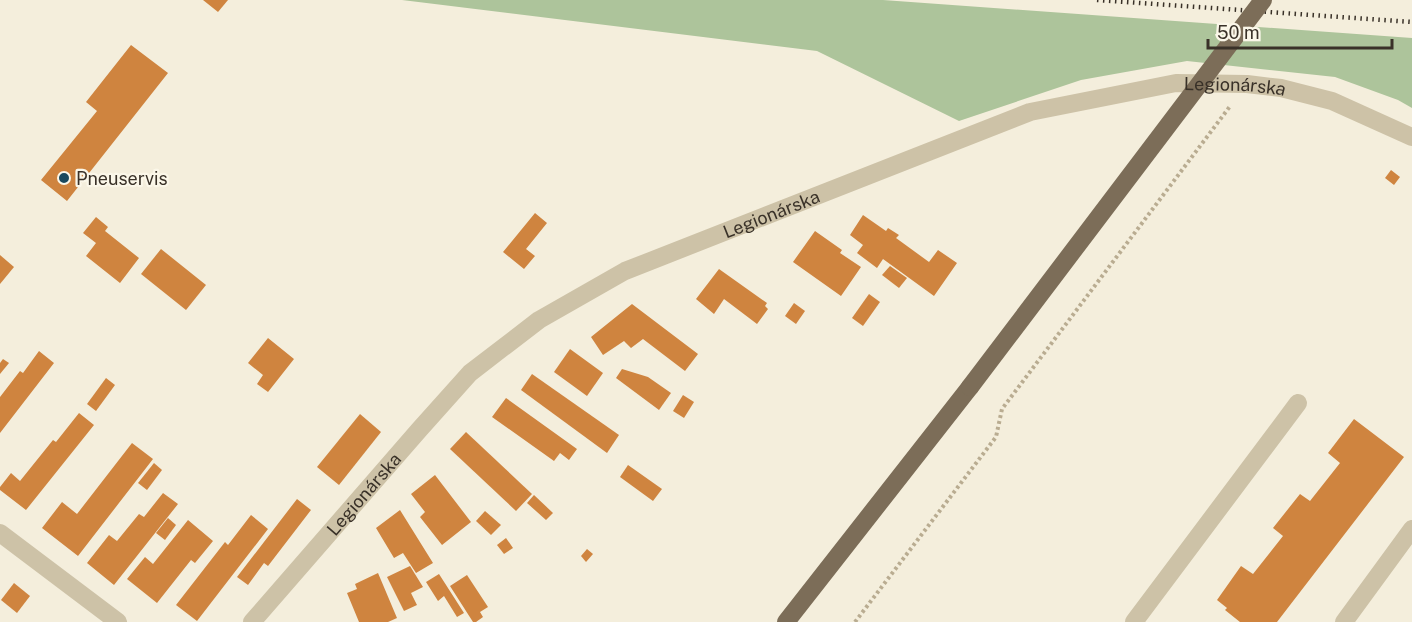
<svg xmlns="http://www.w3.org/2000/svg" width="1412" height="622" viewBox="0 0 1412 622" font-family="'Public Sans',sans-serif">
<rect width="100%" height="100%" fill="#f4eedc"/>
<polygon fill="#adc49b" points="402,0 883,0 1412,38 1412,108 1398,100 1335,77 1187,61 1081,80 959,121 817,51"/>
<g fill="#cf843f">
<polygon points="203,0 228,0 218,12"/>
<polygon points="131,45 168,73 67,201 41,180 97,111 86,102"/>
<polygon points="1391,170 1400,177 1394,185 1385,178"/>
<polygon points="535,213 547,223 526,249 535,256 524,269 503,252"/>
<polygon points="863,215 886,231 888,228 899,235 896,238 929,262 938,250 957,263 934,296 883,259 877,268 857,253 863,245 850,235"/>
<polygon points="96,217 108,227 105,231 139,258 120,283 86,256 96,243 83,233"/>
<polygon points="815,231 842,250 840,253 861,267 841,296 793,262"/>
<polygon points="161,249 206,285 186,310 141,274"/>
<polygon points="0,255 14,267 0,284"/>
<polygon points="890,266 907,278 899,288 882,275"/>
<polygon points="719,269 767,303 765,306 768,309 757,324 724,299 714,314 696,299"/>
<polygon points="869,294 880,302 863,326 852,318"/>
<polygon points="794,303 805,311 796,324 785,316"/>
<polygon points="632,304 698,354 685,371 643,339 631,348 624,341 603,355 591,337"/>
<polygon points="268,338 294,359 268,392 257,384 263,375 248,363"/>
<polygon points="570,349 603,373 587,396 554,372"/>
<polygon points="39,351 54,363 0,433 0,397 20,371 23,373"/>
<polygon points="3,359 9,363 0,374 0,363"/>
<polygon points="622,369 648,377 671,393 659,410 616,378"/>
<polygon points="532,374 619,435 607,453 521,390"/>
<polygon points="106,378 115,385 96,411 87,404"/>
<polygon points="683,395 694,402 684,418 673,411"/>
<polygon points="506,398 577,449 569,460 560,453 554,461 492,417"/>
<polygon points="79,413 94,425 26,510 0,490 0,487 11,473 20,481 53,440 56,442"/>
<polygon points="360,414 381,432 339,485 317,467"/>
<polygon points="1354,419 1404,457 1277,622 1240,622 1225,610 1227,608 1217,600 1241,566 1253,574 1283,536 1273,528 1300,494 1310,501 1340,463 1328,453"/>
<polygon points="466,432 532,494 516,511 450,449"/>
<polygon points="132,443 153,459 78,556 42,528 62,502 77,514"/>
<polygon points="154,463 162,470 147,490 138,483"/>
<polygon points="628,465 662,489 653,501 620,477"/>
<polygon points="435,475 471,522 442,545 420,517 425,512 411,494"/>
<polygon points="163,493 178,504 114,585 87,563 109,535 117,541 139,514 144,517"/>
<polygon points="534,495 553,513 546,520 527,503"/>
<polygon points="297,499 311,510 268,566 264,563 248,585 237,577"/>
<polygon points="400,510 433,563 416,573 403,553 394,558 376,528"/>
<polygon points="485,511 501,525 491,535 476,521"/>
<polygon points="251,515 268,529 197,621 176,605 225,542 228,545"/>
<polygon points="168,518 176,525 165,540 156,533"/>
<polygon points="188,520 213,541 195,563 191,560 157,603 127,579 145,557 153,564"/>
<polygon points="506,538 513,548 504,554 497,545"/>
<polygon points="587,549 593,554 586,562 581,556"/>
<polygon points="410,566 423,587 411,593 417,605 404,611 387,577"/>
<polygon points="378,573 397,618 388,622 359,622 347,593 357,589 355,584"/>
<polygon points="439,574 464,613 457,617 444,596 438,601 426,582"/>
<polygon points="467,575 488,607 480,612 483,617 476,622 473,622 450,586"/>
<polygon points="14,583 30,596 17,613 1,600"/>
</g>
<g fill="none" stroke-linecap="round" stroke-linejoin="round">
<polyline stroke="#b9ac91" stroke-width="4" stroke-dasharray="3 3" stroke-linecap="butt" points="855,622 996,437 1002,409 1231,105"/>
<g stroke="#cdc2a7" stroke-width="18">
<polyline points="0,533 118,622"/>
<path id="s1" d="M252 622 419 430 470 373 539 320 625 271 1030 112 1176 83 1247 84 1281 88 1332 101 1412 137"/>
<polyline points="1134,622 1298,403"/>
<polyline points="1344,622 1412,529"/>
</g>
<polyline stroke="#7c6d58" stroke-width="18" points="786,622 970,387"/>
<polyline stroke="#393128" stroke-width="4.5" stroke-dasharray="1.5 4.5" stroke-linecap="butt" points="1097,0 1412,22"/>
<polyline stroke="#7c6d58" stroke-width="18" points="970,387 1263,0"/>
</g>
<circle fill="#1a495e" stroke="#fbf7e9" stroke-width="2" cx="64" cy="178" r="6"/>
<g text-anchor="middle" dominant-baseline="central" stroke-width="4.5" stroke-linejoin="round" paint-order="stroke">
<g font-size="18" fill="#393128" stroke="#fbf7e9">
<text stroke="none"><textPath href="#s1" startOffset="1160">Legionárska</textPath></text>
<text stroke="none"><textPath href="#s1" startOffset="674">Legionárska</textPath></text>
<text stroke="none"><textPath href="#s1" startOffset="170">Legionárska</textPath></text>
</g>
<g font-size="18" fill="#393128" stroke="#fbf7e9" text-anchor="start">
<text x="76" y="178">Pneuservis</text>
</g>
</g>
<path d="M1208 39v9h184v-9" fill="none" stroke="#393128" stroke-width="3"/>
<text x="1217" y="39" font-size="18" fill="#393128" stroke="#fbf7e9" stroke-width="4.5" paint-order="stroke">50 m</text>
</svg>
